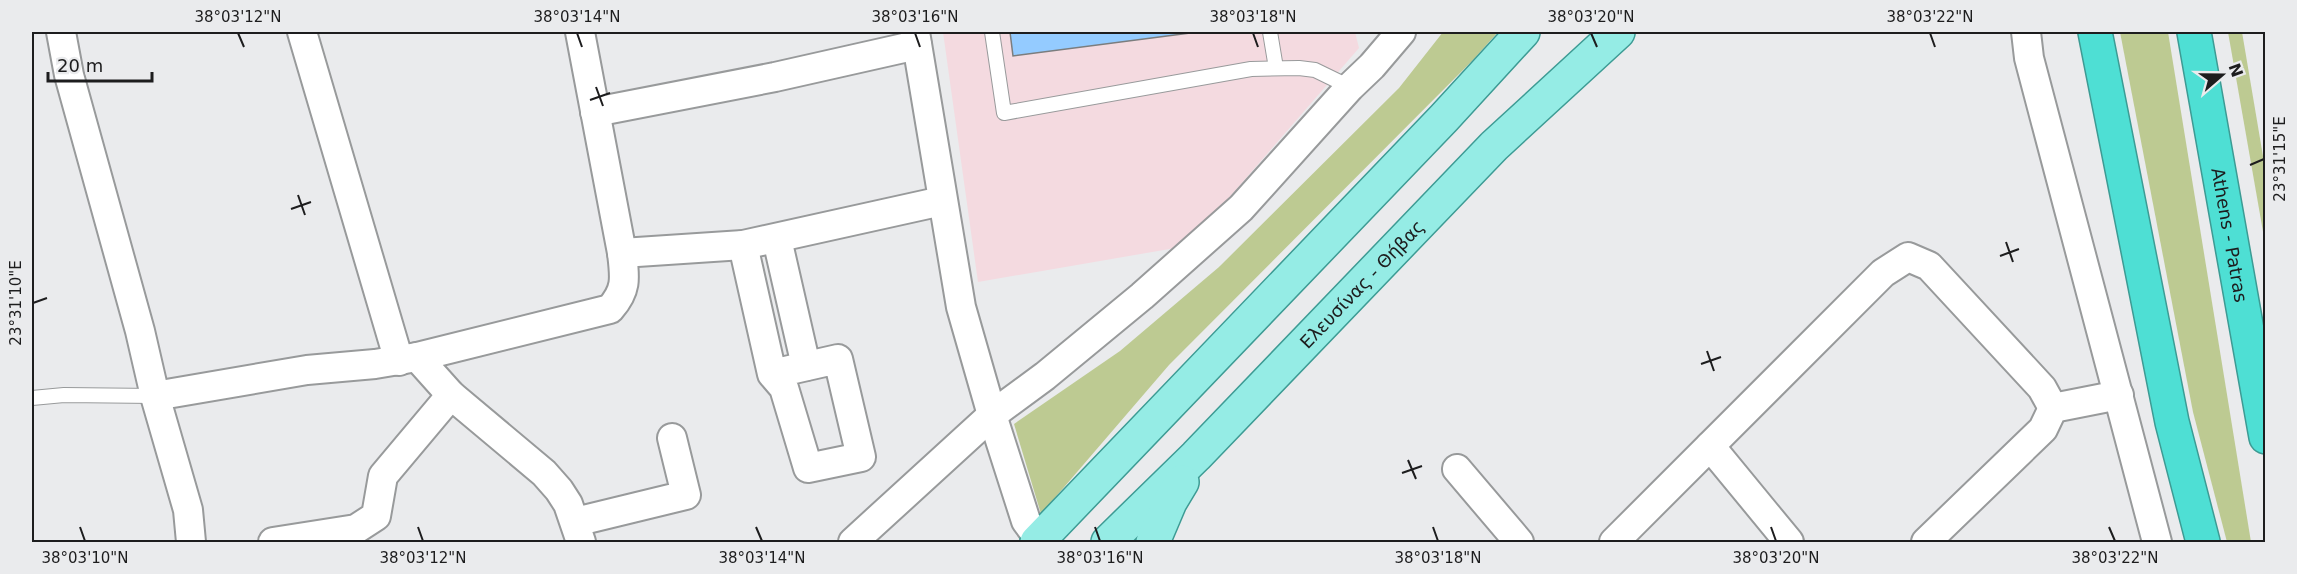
<svg xmlns="http://www.w3.org/2000/svg" width="2297" height="574" viewBox="0 0 2297 574" font-family="'DejaVu Sans',sans-serif">
<rect width="100%" height="100%" fill="#eaebed"/>
<polygon fill="#f4dae0" points="943,32 1355,32 1359,48 1187,246 978,282"/>
<g fill="#bdca92">
<polygon points="1443,32 1498,32 1473,60 1169,365 1041,514 1014,424 1120,351 1219,267 1399,88"/>
<polygon points="2120,32 2168,32 2251,542 2227,542 2193,412"/>
<polygon points="2228,32 2242,32 2265,168 2265,243"/>
</g>
<polygon fill="#94cbff" stroke="#7b7d7e" stroke-width="1.5" points="1010,32 1198,32 1013,56"/>
<g fill="none" stroke-linecap="round" stroke-linejoin="round">
<defs>
<g id="lane">
<polyline points="992,32 1004,113 1251,69 1299,68 1315,70 1350,87"/>
<polyline points="1270,32 1276,68"/>
<polyline points="32,398 64,395 155,396"/>
</g>
<g id="street">
<polyline points="61,32 69,75 140,331 155,396 188,510 191,542"/>
<polyline points="302,32 399,361"/>
<polyline points="915,32 961,307 992,415 1026,521 1040,540"/>
<polyline points="2026,32 2029,58 2157,542"/>
<polyline points="595,112 775,77 917,45"/>
<polyline points="777,239 806,366"/>
<polyline points="743,245 772,374 784,388 808,468 861,457 838,359 772,374"/>
<polyline points="622,253 743,245 942,201"/>
<polyline points="417,357 451,395 544,473 559,490 568,504 581,542"/>
<path d="M155 396 307 370 375 364 417 357 610 309C627 290 625 278 622 253L580 32"/>
<polyline points="1710,446 1789,542"/>
<polyline points="1457,469 1519,542"/>
<polyline points="575,522 686,495 672,438"/>
<polyline points="273,542 356,529 376,516 383,476 451,395"/>
<polyline points="853,542 992,415 1045,376 1142,296 1241,208 1350,87 1372,66 1401,32"/>
<polyline points="1614,542 1883,273 1908,257 1929,266 2042,388 2053,408"/>
<polyline points="1926,542 2043,429 2053,408 2119,395"/>
</g>
<g id="primary">
<polyline points="1037,542 1444,118 1523,32"/>
<path id="s1" d="M1108 542 1196 456 1494 146 1618 32"/>
<polyline points="1153,542 1170,502 1182,482"/>
</g>
<g id="highway">
<polyline points="2095,32 2172,422 2203,542"/>
<path id="s2" d="M2194 32 2266 437"/>
</g>
</defs>
<use href="#lane" stroke="#989a9b" stroke-width="16"/>
<use href="#street" stroke="#989a9b" stroke-width="32"/>
<use href="#primary" stroke="#3d9b94" stroke-width="36"/>
<use href="#highway" stroke="#3d9b94" stroke-width="36"/>
<use href="#lane" stroke="#fff" stroke-width="14"/>
<use href="#street" stroke="#fff" stroke-width="28"/>
<use href="#primary" stroke="#95ece5" stroke-width="33"/>
<use href="#highway" stroke="#4edfd4" stroke-width="33"/>
</g>
<path fill="none" stroke="#1d1d1e" stroke-width="2" d="M238 33 244 47M577 33 582 47M915 33 920 47M1253 33 1258 47M1591 33 1597 47M1930 33 1935 47M596 87 603 106M590 100 610 93M2250 165 2264 159M298 195 305 215M291 209 311 202M2006 242 2013 262M2000 256 2019 249M33 303 47 298M1707 351 1714 371M1701 364 1721 357M1408 460 1416 479M1402 473 1422 466M80 527 85 541M418 527 423 541M756 527 762 541M1095 527 1100 541M1433 527 1438 541M1771 527 1776 541M2109 527 2115 541"/>
<g text-anchor="middle" dominant-baseline="central" stroke-width="4.5" stroke-linejoin="round" paint-order="stroke">
<g font-size="18" fill="#1d1d1e" stroke="#eaebed">
<text stroke="none"><textPath href="#s2" startOffset="206">Athens - Patras</textPath></text>
<text stroke="none"><textPath href="#s1" startOffset="362">Ελευσίνας - Θήβας</textPath></text>
</g>
</g>
<rect width="2297" height="574" fill="none" stroke="#eaebed" stroke-width="66"/>
<g transform="translate(2222 75) rotate(70)" stroke="#eaebed" stroke-width="4.5" paint-order="stroke">
<path d="M0-4.5L10 22L0 15L-10 22Z" fill="#1d1d1e"/>
<text y="-9" font-size="16" font-weight="bold" text-anchor="middle" fill="#1d1d1e">N</text>
</g>
<path d="M48 72v9h104v-9" fill="none" stroke="#1d1d1e" stroke-width="3"/>
<text x="57" y="72" font-size="18" fill="#1d1d1e" stroke="#eaebed" stroke-width="4.5" paint-order="stroke">20 m</text>
<rect x="33" y="33" width="2231" height="508" fill="none" stroke="#1d1d1e" stroke-width="2"/>
<g font-size="15" text-anchor="middle" fill="#1d1d1e">
<text x="238" y="22">38°03'12"N</text>
<text x="577" y="22">38°03'14"N</text>
<text x="915" y="22">38°03'16"N</text>
<text x="1253" y="22">38°03'18"N</text>
<text x="1591" y="22">38°03'20"N</text>
<text x="1930" y="22">38°03'22"N</text>
<text transform="translate(2280 159) rotate(-90)" y="5">23°31'15"E</text>
<text transform="translate(16 303) rotate(-90)" y="5">23°31'10"E</text>
<text x="85" y="563">38°03'10"N</text>
<text x="423" y="563">38°03'12"N</text>
<text x="762" y="563">38°03'14"N</text>
<text x="1100" y="563">38°03'16"N</text>
<text x="1438" y="563">38°03'18"N</text>
<text x="1776" y="563">38°03'20"N</text>
<text x="2115" y="563">38°03'22"N</text>
</g>
</svg>
